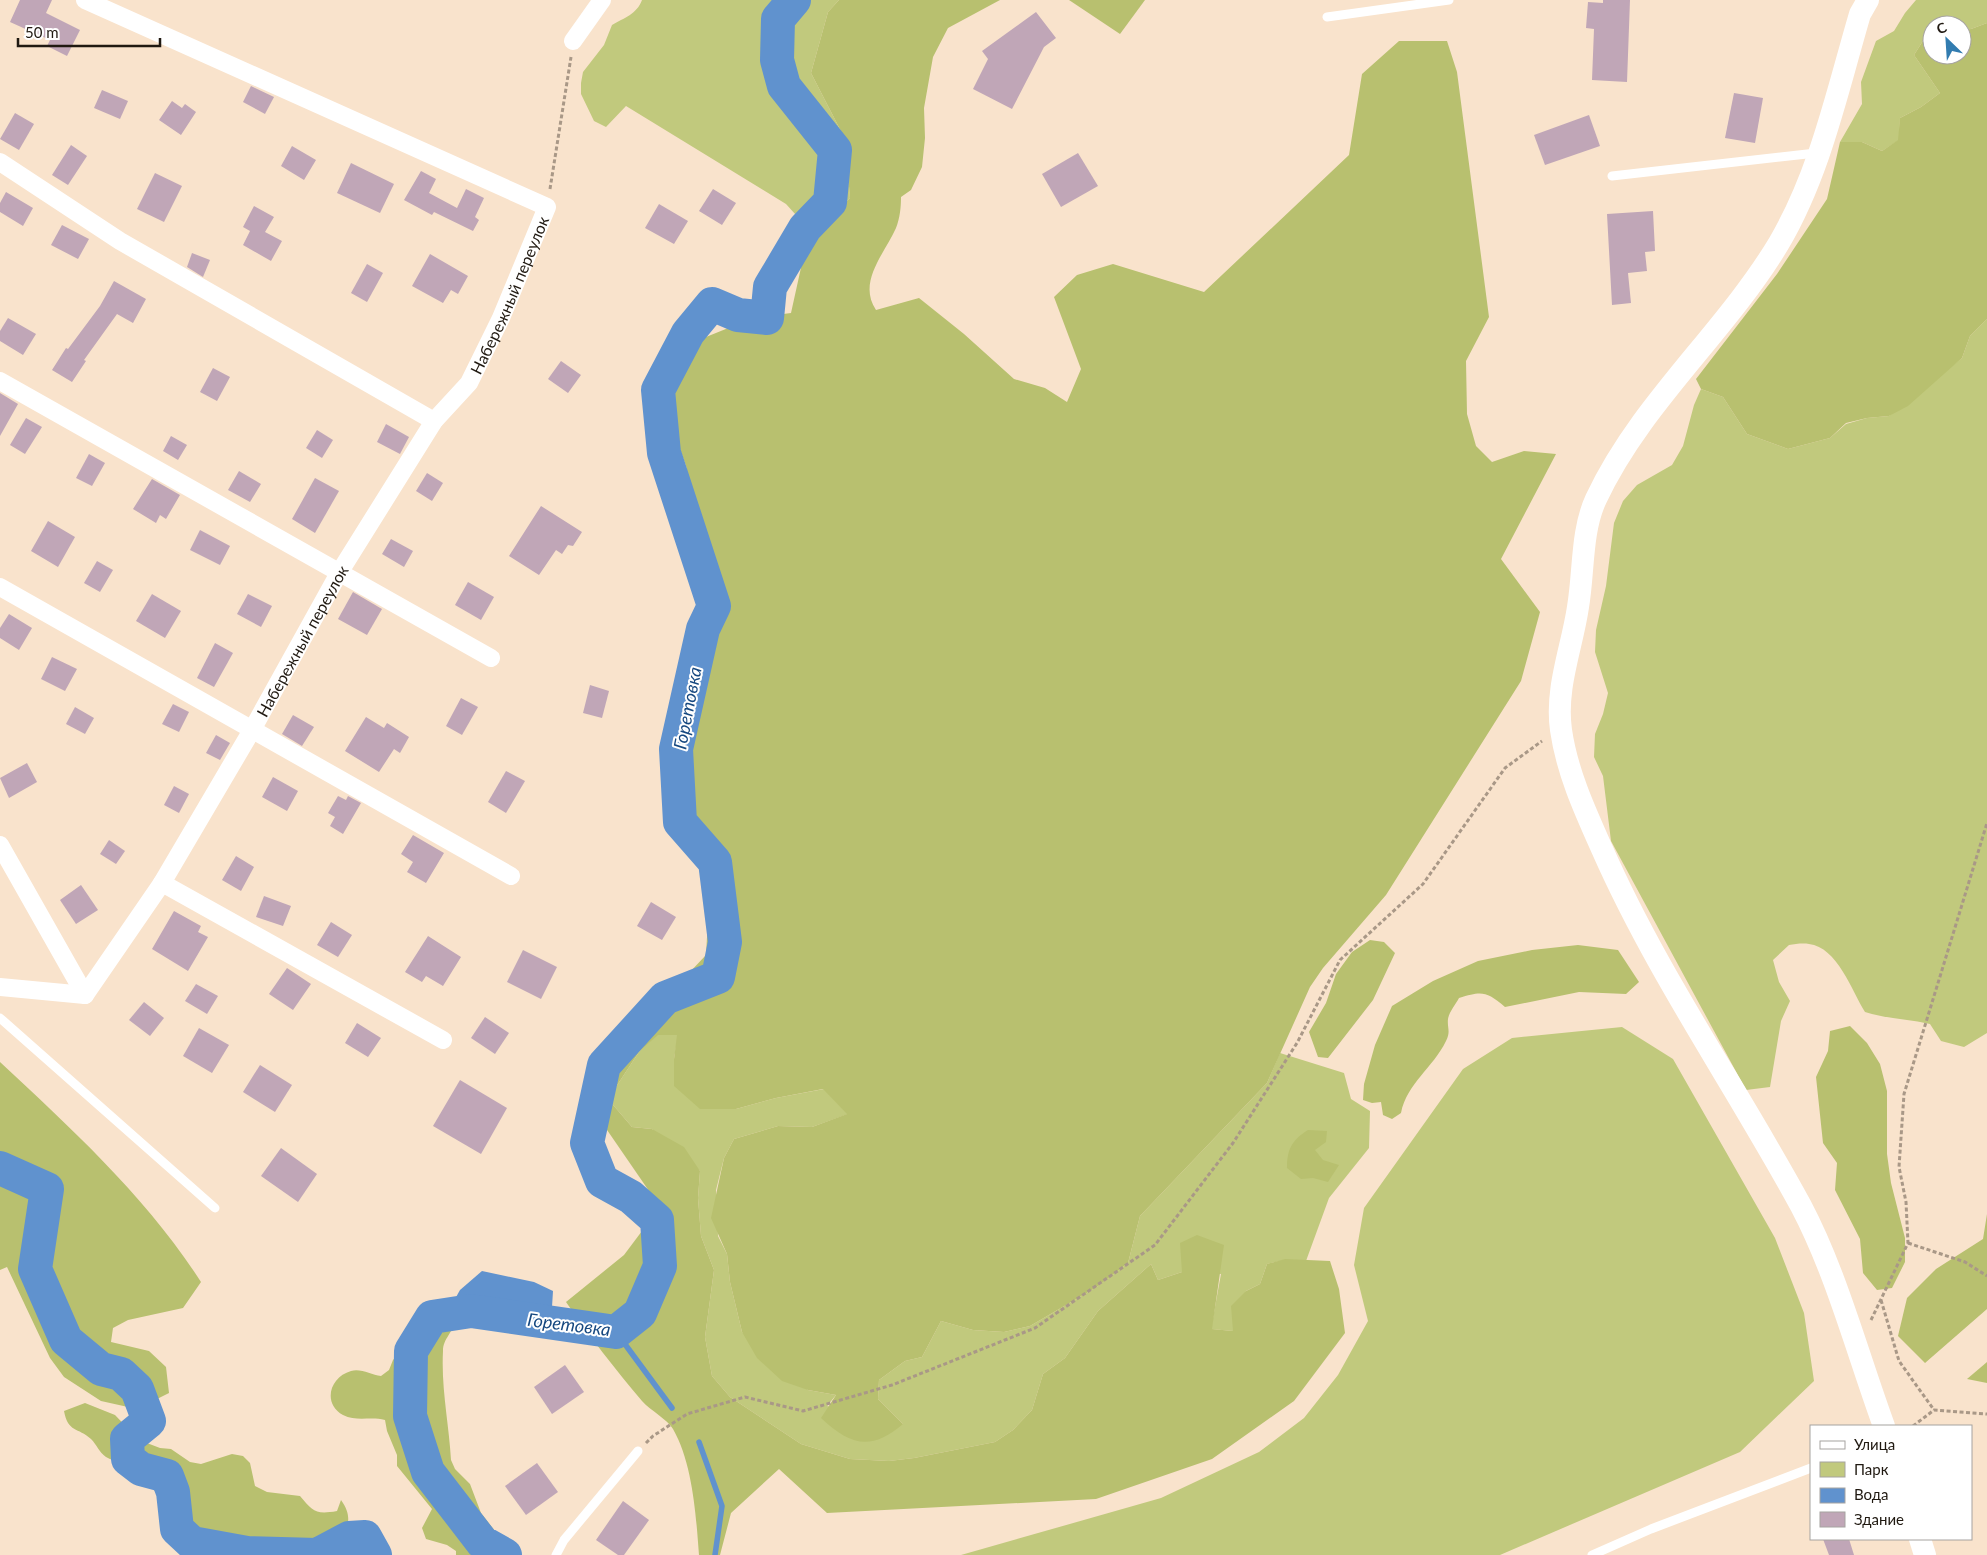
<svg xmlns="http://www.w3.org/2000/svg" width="1987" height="1555" viewBox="0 0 1987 1555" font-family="Lato,sans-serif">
<rect width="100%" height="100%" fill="#f9e3cc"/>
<g fill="#c1c97d">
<path d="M642 0H839L828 12 811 73 845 139 850 198 815 236 786 204 626 106 606 127 594 121 581 94V83L583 72 604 45 612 25C624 18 637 14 642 0Z"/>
<polygon points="1916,0 1987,0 1987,23 1971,29 1962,30 1962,25 1932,25 1932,34 1926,36 1914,55 1940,93 1921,107 1900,118 1899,140 1882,151 1862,142 1840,142 1862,104 1861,82 1876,41 1894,31 1905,13"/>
<path d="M1987 319V1033L1964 1047 1941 1041 1930 1024C1908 1019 1887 1019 1865 1012 1852 991 1837 947 1809 944 1803 943 1795 944 1789 945L1773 960 1779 982 1790 1001 1781 1021 1770 1087 1746 1090 1611 841 1603 776 1594 757 1595 734 1603 714 1608 693 1595 652 1596 630 1606 586 1614 523 1623 501 1637 485 1672 465 1683 446 1694 405 1701 389 1723 397 1747 434 1788 449 1830 438 1846 424 1867 418 1889 416 1962 358 1970 336Z"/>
<polygon points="1622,1027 1673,1059 1775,1238 1804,1313 1814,1381 1740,1452 1500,1555 961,1555 1161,1498 1259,1452 1304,1418 1338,1375 1368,1321 1354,1265 1364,1208 1463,1069 1512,1038"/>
<polygon points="658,1034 678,1035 674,1059 736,1109 776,1098 824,1089 848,1114 812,1127 778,1126 734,1139 724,1158 716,1190 718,1236 727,1254 730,1282 742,1332 808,1390 836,1395 827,1406 903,1424 878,1399 879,1380 905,1361 922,1357 941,1321 973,1330 1004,1332 1030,1326 1097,1287 1128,1263 1140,1216 1267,1083 1280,1053 1344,1073 1351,1099 1370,1111 1369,1148 1329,1198 1306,1261 1285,1260 1267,1264 1260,1284 1246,1291 1233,1331 1211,1329 1221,1274 1182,1272 1158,1280 1151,1264 1098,1311 1065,1358 1043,1374 1032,1410 1013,1430 995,1442 914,1458 889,1461 850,1459 801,1444 730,1397 712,1376 705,1337 714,1270 701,1236 698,1198 700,1171 652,1129 632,1127 608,1099 639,1052"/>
</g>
<g fill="#b8c06f">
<path d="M839 0H1000L948 28 933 57 924 108 925 138 922 167 911 190 901 197C901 207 900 218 896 228 885 253 857 282 876 310L919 298 964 334 1014 379 1045 388 1067 402 1081 369 1054 297 1077 275 1113 264 1204 292 1349 155 1362 74 1399 41H1447L1457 72 1489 317 1466 361 1467 414 1476 446 1492 462 1524 451 1556 454 1501 559 1540 612 1521 681 1386 895 1323 968 1310 987 1267 1083 1140 1216 1128 1263 1097 1287 1030 1326 1004 1332 973 1330 941 1321 922 1357 905 1361 879 1380 878 1399 903 1424C871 1451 851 1446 821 1418L836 1395 808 1390 782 1381 757 1358 742 1332 730 1282 727 1254 711 1218 724 1158 734 1139 778 1126 812 1127 847 1114 823 1089 776 1098 736 1109H700L674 1086V1059L677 1035H658L639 1052 608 1099 632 1127 652 1129 684 1147 700 1171 698 1198 701 1236 714 1270 705 1337 712 1376 730 1397 801 1444 850 1459 889 1461 914 1458 995 1442 1013 1430 1032 1410 1043 1374 1065 1358 1098 1311 1151 1264 1158 1280 1182 1272 1180 1243 1197 1235 1224 1245 1212 1329 1233 1331 1231 1306 1246 1291 1260 1284 1267 1264 1285 1259 1330 1261 1339 1289 1345 1333 1294 1401 1212 1459 1096 1499 827 1513 779 1469 731 1513 720 1555H699C696 1516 693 1464 673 1429 667 1419 651 1411 642 1401 615 1369 590 1337 566 1302L624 1255 660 1207 594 1111 610 1069 655 1009 706 955 709 901 684 782 681 710 684 659 718 627 686 466 666 410 674 367 706 337 753 318 791 313 804 254 815 236 850 198 845 139 811 73 828 12Z"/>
<polygon points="1069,0 1145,0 1120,34"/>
<polygon points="1987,23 1987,319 1970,336 1962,358 1908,406 1889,416 1867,418 1846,423 1830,438 1788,449 1747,434 1723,397 1701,389 1696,379 1777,274 1827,199 1840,142 1862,142 1882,151 1898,140 1900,118 1921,107 1940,93 1914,55 1926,36 1932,34 1932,55 1962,55 1962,30 1971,29"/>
<polygon points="1370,940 1384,942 1395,953 1373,1000 1328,1058 1318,1057 1309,1032 1326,1003 1336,974 1352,952"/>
<path d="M1578 945 1618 950 1639 982 1626 994 1579 992 1505 1007C1486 991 1482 991 1459 998 1456 1004 1449 1012 1448 1019 1447 1028 1451 1031 1446 1041 1433 1068 1407 1083 1401 1113L1392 1119 1383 1115 1381 1102 1372 1103 1363 1100 1364 1084 1375 1045 1392 1006 1433 981 1478 961 1532 950Z"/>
<polygon points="1850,1026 1867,1043 1880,1064 1887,1091 1887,1154 1891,1183 1905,1238 1905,1262 1892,1288 1877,1290 1863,1273 1860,1239 1835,1190 1837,1163 1823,1143 1816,1077 1828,1051 1830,1031"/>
<path d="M0 1062C73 1130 147 1198 201 1282L183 1308 128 1320 113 1328 111 1342 149 1351 166 1367 169 1393 137 1409 101 1401 64 1377 50 1358 7 1267 0 1270Z"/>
<path d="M1308 1130 1327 1131 1326 1142 1315 1150 1323 1160 1339 1165 1328 1182 1313 1178 1301 1179 1287 1168C1287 1149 1292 1140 1308 1130Z"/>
<polygon points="1987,1214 1987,1309 1925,1363 1898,1336 1907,1298 1936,1269 1983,1239"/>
<path d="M445 1314 455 1319C453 1334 443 1338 443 1351 441 1388 449 1424 451 1460L455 1469 470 1484 481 1513 502 1540 519 1555H456V1551L447 1545 426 1539 422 1528 432 1509 397 1466V1455L387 1431 385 1420C371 1416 357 1422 343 1415 322 1403 330 1377 351 1371 361 1368 371 1375 381 1376L389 1370 393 1360 422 1326 435 1316Z"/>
<polygon points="1987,1362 1987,1383 1967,1379"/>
<path d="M85 1403 115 1415 139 1440 160 1448 171 1449 190 1462 201 1464 232 1454 243 1456 250 1463 255 1486 267 1492 300 1496C313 1511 315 1515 337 1511L341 1500C356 1521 344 1531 338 1553L201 1555C165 1546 171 1533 166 1501 161 1496 154 1491 149 1485 145 1480 143 1474 138 1470 129 1461 116 1463 106 1457 99 1452 97 1445 91 1439 78 1427 68 1433 64 1411Z"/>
</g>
<polygon fill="#6092ce" points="482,1271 534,1282 553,1291 552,1307 530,1327 482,1325 462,1319 455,1299 460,1290"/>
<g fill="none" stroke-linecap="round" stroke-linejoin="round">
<g stroke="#6092ce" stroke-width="5.5">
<polyline points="616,1332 672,1408"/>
<polyline points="699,1442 722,1506 715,1555"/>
</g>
<g stroke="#6092ce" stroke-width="34">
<polyline points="0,1168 47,1189 35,1269 66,1340 101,1369 121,1374 137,1389 149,1421 127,1439 128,1459 141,1469 167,1476 173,1492 177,1529 192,1543 247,1553 317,1555 349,1538 365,1537 375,1555"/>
<polyline points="505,1555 482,1542 428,1472 410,1416 411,1351 432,1317 471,1311 616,1332 640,1313 660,1266 657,1220 631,1197 602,1181 587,1143 604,1065 665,998 718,977 725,942 715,862 680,822 676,749 703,629 714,606 664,453 658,390 688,333 712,304 738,315 767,318 770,287 805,228 830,202 835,150 784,86 777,60 778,19 794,0"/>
</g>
</g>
<g fill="#c0a6b7">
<polygon points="20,0 52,0 46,13 80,30 67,56 47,46 50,40 10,22"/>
<polygon points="1603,0 1630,0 1627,82 1592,80 1594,29 1586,28 1588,2 1603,3"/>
<polygon points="1036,12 1056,38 1044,47 1012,109 973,89 988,59 982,51"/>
<polygon points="251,86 274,97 265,114 243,102"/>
<polygon points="102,90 128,101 120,119 94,108"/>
<polygon points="1734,93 1763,98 1755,143 1725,138"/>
<polygon points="172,101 182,108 185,104 196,112 181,135 159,120"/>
<polygon points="15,113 34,124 19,150 0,139"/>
<polygon points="1589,115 1600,146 1545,165 1534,135"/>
<polygon points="71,145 87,156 68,185 52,175"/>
<polygon points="292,146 316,160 304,180 281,166"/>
<polygon points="1078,153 1098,186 1061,207 1042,174"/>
<polygon points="351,163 394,184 380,213 337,193"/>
<polygon points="421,171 436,179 429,193 457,208 466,189 484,198 475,217 479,220 473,231 434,212 432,215 404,200"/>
<polygon points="155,173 182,186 164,222 137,209"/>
<polygon points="713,189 736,203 722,225 699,211"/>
<polygon points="6,192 33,208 23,226 0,212 0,203"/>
<polygon points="659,204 688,221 674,244 645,228"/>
<polygon points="254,206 274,217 265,232 282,241 271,261 243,245 250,231 243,227"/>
<polygon points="1653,211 1655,251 1645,252 1647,271 1628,273 1631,303 1612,305 1607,214"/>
<polygon points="62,225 89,239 78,259 51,245"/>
<polygon points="192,253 210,260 203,277 187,267"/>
<polygon points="430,254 468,276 458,294 451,290 443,303 412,286"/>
<polygon points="367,264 383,273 367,302 351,293"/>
<polygon points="114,281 146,299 133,323 117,314 84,360 86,361 72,382 52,370 66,348 68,349 100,306"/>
<polygon points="8,318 36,334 23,355 0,341 0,331"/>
<polygon points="561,361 581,375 568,393 548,379"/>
<polygon points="213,368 230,377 217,401 200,392"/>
<polygon points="0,393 18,404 0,436"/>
<polygon points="26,418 42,427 25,454 10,445"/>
<polygon points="386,424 409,437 400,454 377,442"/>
<polygon points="317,430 333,440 322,458 306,448"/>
<polygon points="171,436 187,445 178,460 163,451"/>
<polygon points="89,454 105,463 92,486 76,478"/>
<polygon points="239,471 261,484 250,502 228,490"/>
<polygon points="427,473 443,483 432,501 416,491"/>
<polygon points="315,478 339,491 315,533 292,519"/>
<polygon points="152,479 180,495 166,519 160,515 156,523 133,509"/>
<polygon points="541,506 582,532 573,546 568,545 562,554 556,550 539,575 509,556"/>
<polygon points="48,521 75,537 58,567 31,551"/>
<polygon points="200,530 230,546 220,565 190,550"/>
<polygon points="391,539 413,551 404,567 382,554"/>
<polygon points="97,561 113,570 100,592 84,583"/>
<polygon points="468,582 494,597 481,620 455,605"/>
<polygon points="353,592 382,609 367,635 338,619"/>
<polygon points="152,594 181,611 165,638 136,621"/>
<polygon points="248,594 272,606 261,627 237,614"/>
<polygon points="9,614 32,628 19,650 0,638 0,628"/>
<polygon points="215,643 233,653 214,687 197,678"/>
<polygon points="52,657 77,669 65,691 41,679"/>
<polygon points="590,685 609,691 602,718 583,713"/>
<polygon points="461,698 478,707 462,735 446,726"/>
<polygon points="173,704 189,712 179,732 162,724"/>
<polygon points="75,707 94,718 85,734 66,724"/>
<polygon points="293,715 314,727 302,746 282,734"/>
<polygon points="366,717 384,728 387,723 409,737 400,753 394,749 379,772 345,751"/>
<polygon points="216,735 230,743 220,760 206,753"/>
<polygon points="27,763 37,782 9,798 0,778"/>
<polygon points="506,771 525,781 506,813 488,802"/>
<polygon points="273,777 298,791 287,811 262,797"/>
<polygon points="174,786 189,794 179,813 164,805"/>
<polygon points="338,796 346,800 348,796 361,803 343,834 330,826 335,817 328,813"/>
<polygon points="413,835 444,853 426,883 407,872 413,862 401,854"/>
<polygon points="109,840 125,851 116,864 100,854"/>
<polygon points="236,856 254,867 241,891 222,880"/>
<polygon points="81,885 98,910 76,924 60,900"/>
<polygon points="264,896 291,906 283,926 256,917"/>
<polygon points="651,902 676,917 662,940 637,926"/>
<polygon points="174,911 201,926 198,932 208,937 188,971 152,949"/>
<polygon points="331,922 352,935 338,957 317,945"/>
<polygon points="428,936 461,957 443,986 426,976 422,982 405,972"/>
<polygon points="523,950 557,967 541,999 507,982"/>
<polygon points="287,968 311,984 293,1010 269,994"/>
<polygon points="196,984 218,996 207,1014 185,1001"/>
<polygon points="144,1002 164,1018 150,1036 129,1020"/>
<polygon points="485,1017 509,1033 495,1054 471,1038"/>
<polygon points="357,1023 381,1038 368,1057 345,1043"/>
<polygon points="199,1028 229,1045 212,1073 183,1056"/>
<polygon points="260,1065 292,1085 275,1112 243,1092"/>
<polygon points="460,1080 507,1108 481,1154 433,1126"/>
<polygon points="281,1148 317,1174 298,1202 261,1176"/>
<polygon points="565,1365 584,1392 552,1414 534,1387"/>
<polygon points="537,1463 558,1492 526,1515 505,1486"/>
<polygon points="623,1501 649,1520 624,1555 618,1555 596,1540"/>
<polygon points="1823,1539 1849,1539 1854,1555 1829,1555"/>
</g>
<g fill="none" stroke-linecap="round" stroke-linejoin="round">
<g stroke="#a99887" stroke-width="3" stroke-dasharray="4 2.5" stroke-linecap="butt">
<polyline points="550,189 571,57"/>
<polyline points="1908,1243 1965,1262 1987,1276"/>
<polyline points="1881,1300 1899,1361 1934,1410"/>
<polyline points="1871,1320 1908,1243 1906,1202 1899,1167 1904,1094 1987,823"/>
<polyline points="1913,1426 1934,1410 1987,1414"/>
<polyline points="646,1443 653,1436 687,1414 745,1397 803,1411 892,1385 1035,1328 1155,1245 1233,1143 1297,1043 1340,960 1423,884 1505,768 1542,741"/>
</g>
<g stroke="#fff" stroke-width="9">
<polyline points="1327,17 1449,0"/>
<polyline points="1612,176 1816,153"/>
<polyline points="0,1018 215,1208"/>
<polyline points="556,1555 564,1540 638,1451"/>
<polyline points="1592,1555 1651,1529 1811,1468"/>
</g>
<g stroke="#fff" stroke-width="18">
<polyline points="573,41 602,0"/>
<polyline points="0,162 120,241 434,421"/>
<polyline points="0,381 491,658"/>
<polyline points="0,587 511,876"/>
<polyline points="0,845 85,995"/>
<polyline points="162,883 443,1040"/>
<path id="s1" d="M0 987 85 995 162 883 252 730 339 573 434 421 469 383 501 318 547 207 85 0"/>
</g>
<g stroke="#fff" stroke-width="22">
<path d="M1868 0 1860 14C1837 92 1820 173 1779 243 1725 333 1641 403 1596 499 1581 531 1584 572 1578 607 1572 648 1555 688 1561 730 1567 772 1585 811 1602 849 1657 974 1736 1086 1801 1206 1836 1272 1858 1355 1884 1426"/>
<polyline points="1920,1539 1925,1555"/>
</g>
</g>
<g text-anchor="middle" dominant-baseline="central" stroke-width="4" stroke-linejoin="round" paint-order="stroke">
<g font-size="16" fill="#201911" stroke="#fff">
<text stroke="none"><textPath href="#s1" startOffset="906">Набережный переулок</textPath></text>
<text stroke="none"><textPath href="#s1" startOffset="501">Набережный переулок</textPath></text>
</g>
<g font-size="18" font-style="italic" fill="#164880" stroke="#fff">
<text transform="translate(687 708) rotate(-79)">Горетовка</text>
<text transform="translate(569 1324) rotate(7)">Горетовка</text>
</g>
</g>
<rect x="1810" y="1425" width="162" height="115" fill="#ffffff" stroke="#a6a3a0"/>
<rect x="1820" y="1441" width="25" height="8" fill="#ffffff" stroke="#a6a3a0"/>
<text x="1854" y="1450" font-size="15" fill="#201911">Улица</text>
<rect x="1820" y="1462" width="25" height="15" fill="#c1c97d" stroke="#a6a3a0"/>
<text x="1854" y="1475" font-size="15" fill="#201911">Парк</text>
<rect x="1820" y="1488" width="25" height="15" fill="#6092ce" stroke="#a6a3a0"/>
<text x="1854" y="1500" font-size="15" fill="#201911">Вода</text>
<rect x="1820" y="1512" width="25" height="15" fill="#c0a6b7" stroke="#a6a3a0"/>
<text x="1854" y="1525" font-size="15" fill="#201911">Здание</text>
<g transform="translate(1947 40) rotate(335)"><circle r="24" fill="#ffffff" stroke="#a6a3a0"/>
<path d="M0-4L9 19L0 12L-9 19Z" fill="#327cb0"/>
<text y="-8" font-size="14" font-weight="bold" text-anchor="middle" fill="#201911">С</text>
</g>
<path d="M18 38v8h142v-8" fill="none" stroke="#201911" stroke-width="2.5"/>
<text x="25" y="38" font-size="15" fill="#201911" stroke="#ffffff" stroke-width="4" paint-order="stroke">50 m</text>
</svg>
